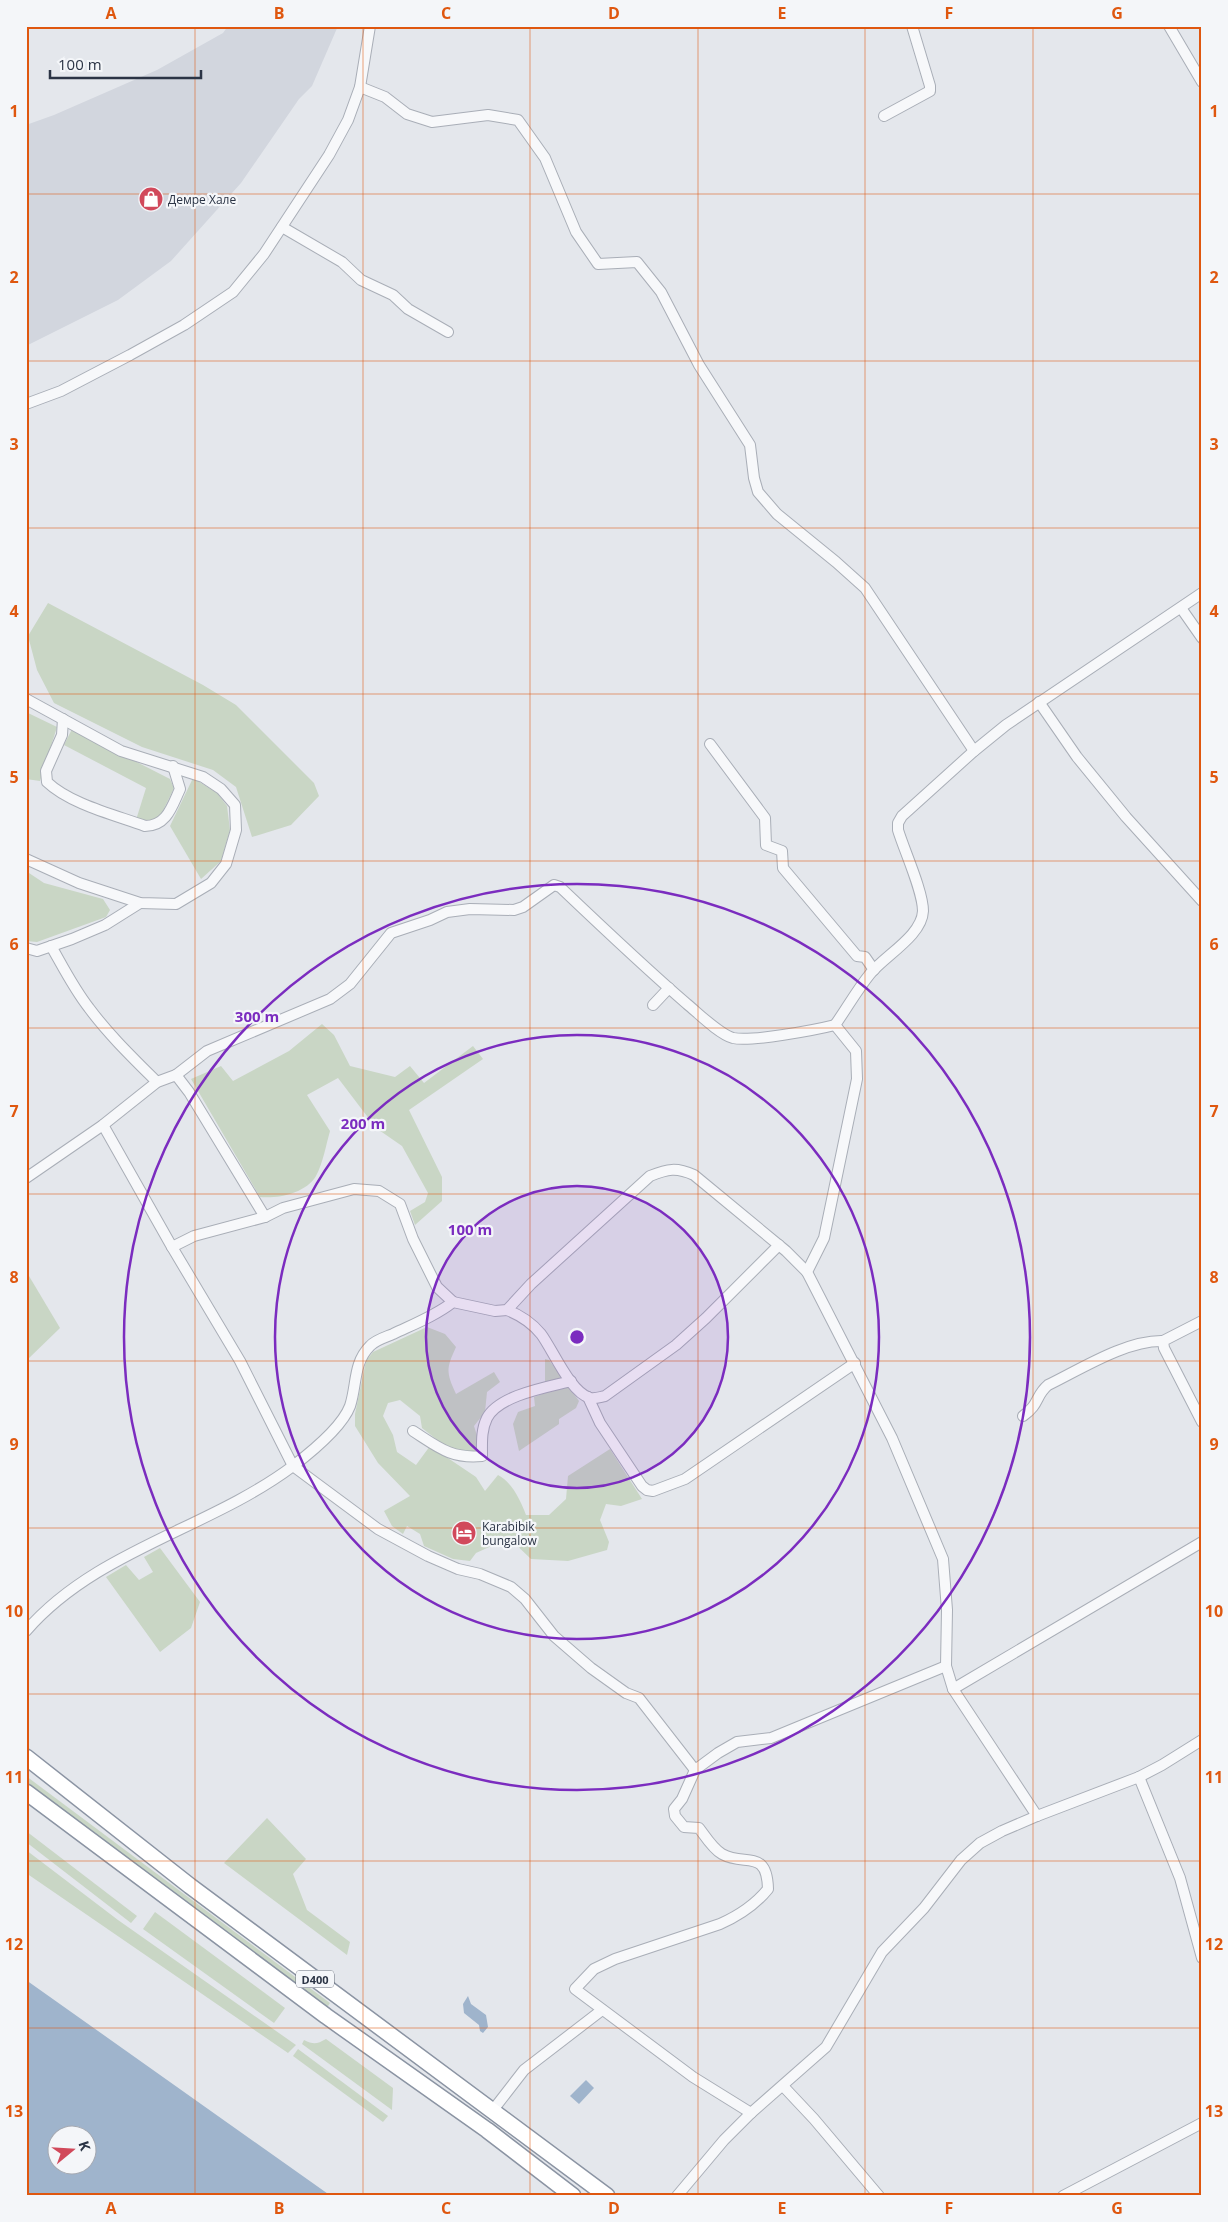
<svg xmlns="http://www.w3.org/2000/svg" width="1228" height="2222" viewBox="0 0 1228 2222" font-family="'Open Sans',sans-serif">
<rect width="100%" height="100%" fill="#e4e7ec"/>
<polygon fill="#d2d6de" points="228,26 338,26 312,86 299,99 241,183 171,261 118,300 26,346 26,125 54,115 157,70 223,33"/>
<g fill="#c9d6c5">
<polygon points="48,603 203,685 236,705 314,783 319,796 291,825 252,837 236,787 213,770 142,747 54,703 37,670 28,636"/>
<polygon points="26,712 57,727 40,781 26,779"/>
<polygon points="72,729 170,779 174,788 159,819 151,822 136,820 146,788 64,745"/>
<polygon points="193,778 217,793 227,806 230,830 221,861 201,879 170,826"/>
<polygon points="26,871 44,883 103,899 110,910 106,917 37,942 26,941"/>
<path d="M322 1024 334 1035 350 1066 395 1077 410 1066 424 1083 473 1046 483 1059 409 1110 442 1177V1201L415 1225 410 1211 425 1202 428 1193 402 1146 376 1128 338 1078 307 1095 330 1131C326 1145 323 1163 316 1176 306 1193 278 1199 260 1197L191 1079 221 1066 233 1081 289 1051Z"/>
<polygon points="26,1271 60,1328 26,1361"/>
<path d="M427 1327 445 1334 456 1347C446 1369 446 1372 456 1394L494 1372 500 1382 487 1392 485 1412 474 1426 479 1442 477 1450 466 1455 450 1450 422 1428 420 1416 400 1400 388 1403 383 1416 393 1435 397 1452 416 1465 430 1446 476 1477 485 1491 498 1475C512 1482 521 1501 526 1515H549L566 1499 568 1476 610 1449 642 1499 621 1506 606 1504 600 1520 609 1542 607 1550 568 1561 531 1559 509 1538 476 1553 470 1561 453 1559 424 1546 420 1534 407 1526 403 1534 392 1526 384 1511 410 1496 378 1463 355 1426V1414L366 1361 373 1352Z"/>
<polygon points="545,1359 549,1360 579,1401 576,1408 559,1419 559,1424 519,1451 513,1424 518,1412 535,1406 534,1397 545,1393"/>
<polygon points="160,1548 200,1602 191,1628 160,1652 106,1577 126,1565 139,1580 153,1572 144,1557"/>
<polygon points="26,1776 330,2003 326,2009 26,1785"/>
<polygon points="267,1818 306,1859 293,1874 307,1910 350,1942 347,1955 224,1863"/>
<polygon points="26,1831 137,1916 131,1923 26,1842"/>
<polygon points="26,1850 118,1920 296,2045 288,2053 26,1873"/>
<polygon points="155,1912 285,2008 274,2023 143,1929"/>
<path d="M326 2039 393 2088 392 2110 302 2044 304 2040C314 2045 317 2044 326 2039Z"/>
<polygon points="298,2049 388,2116 383,2122 293,2056"/>
</g>
<g fill="#9fb4cc" fill-rule="evenodd">
<path d="M26 1980 331 2196H26ZM58 2134H88V2164H58Z"/>
<polygon points="468,1996 471,2004 486,2015 488,2027 483,2033 480,2031 479,2025 464,2013 463,2004"/>
<polygon points="586,2080 594,2088 579,2104 570,2096"/>
</g>
<g fill="none" stroke-linecap="round" stroke-linejoin="round">
<defs>
<g id="minor">
<polyline points="1169,26 1202,82"/>
<polyline points="360,87 385,97 407,114 432,122 488,115 518,120 545,158 576,232 598,264 637,262 661,292 699,365 750,445 754,478 758,492 777,514 836,562 865,588 974,751"/>
<polyline points="884,116 930,91 930,86 912,26"/>
<polyline points="282,227 342,262 361,280 393,295 408,309 448,332"/>
<polyline points="26,404 61,391 130,355 184,325 233,292 264,254 329,155 348,120 360,87 370,26"/>
<polyline points="1181,608 1202,638"/>
<polyline points="26,699 121,751 203,777 221,789 235,805 236,830 226,864 211,883 176,904 140,903 79,883 26,859"/>
<polyline points="1039,702 1077,757 1126,817 1202,901"/>
<path d="M63 719 62 735 46 771 47 782C70 804 115 815 145 826 167 826 172 806 180 789L173 766"/>
<polyline points="710,744 765,818 766,845 782,851 783,868 857,956 865,957 874,970"/>
<path d="M51 946C63 967 74 989 89 1008 109 1035 133 1058 157 1082"/>
<polyline points="26,948 37,951 72,939 105,925 140,903"/>
<polyline points="653,1005 669,988"/>
<path d="M176 1075 207 1051 330 999 350 984 391 933 430 920 447 912 470 909 514 910 523 907 554 885 560 887C602 927 643 966 687 1004 698 1013 719 1034 733 1038 751 1042 815 1030 835 1025"/>
<polyline points="103,1125 172,1247"/>
<polyline points="26,1178 103,1125 157,1082 176,1075 189,1092 265,1217"/>
<polyline points="453,1302 437,1287 413,1239 400,1204 379,1191 354,1189 283,1208 265,1217 194,1236 172,1247 240,1361 293,1466 378,1529 428,1556 458,1569 480,1574 511,1587 525,1599 554,1636 591,1668 626,1693 639,1698 695,1770"/>
<path d="M507 1310C520 1315 532 1323 541 1334 553 1350 570 1392 590 1398 596 1399 600 1397 605 1396L676 1345 706 1318 779 1245"/>
<polyline points="1202,1321 1163,1341 1164,1348 1202,1422"/>
<polyline points="588,1397 600,1423 642,1486 647,1490 653,1491 685,1479 855,1363"/>
<path d="M1023 1416C1040 1404 1035 1396 1048 1385 1081 1369 1126 1340 1163 1341"/>
<path d="M413 1431C438 1447 451 1459 482 1456 482 1443 481 1430 487 1418 499 1395 548 1387 571 1381"/>
<path d="M26 1631C96 1550 209 1529 293 1466 310 1453 342 1427 350 1406 357 1385 353 1363 370 1346 375 1340 386 1337 393 1334 414 1324 435 1316 453 1302L495 1311 507 1310 531 1284 650 1176C668 1169 676 1167 694 1175L786 1251 807 1272"/>
<polyline points="946,1666 953,1689 1037,1816"/>
<polyline points="953,1689 1202,1542"/>
<polyline points="1139,1777 1180,1878 1202,1958"/>
<polyline points="783,2086 814,2119 879,2196"/>
<polyline points="493,2110 524,2070 602,2010"/>
<path d="M751 2113 693 2077 575 1989 594 1969 615 1959 720 1924C738 1916 755 1905 768 1889 767 1848 745 1867 722 1854 713 1849 705 1836 699 1828L684 1827 675 1816 674 1809 682 1799 695 1770 718 1753 737 1742 771 1738 946 1666 947 1610 943 1559 892 1438 807 1272 824 1238 857 1079 856 1051 835 1025C847 1008 857 990 870 974 884 956 922 936 923 911 923 891 904 850 898 830V823L902 816 974 751 1006 725 1202 593"/>
<polyline points="677,2196 724,2140 751,2113 826,2047 882,1952 924,1908 961,1860 980,1843 1002,1831 1037,1816 1139,1777 1162,1765 1202,1740"/>
<polyline points="1063,2196 1202,2123"/>
</g>
<g id="highway">
<polyline points="26,1757 190,1886 607,2196"/>
<polyline points="26,1792 326,2016 487,2130 573,2196"/>
</g>
</defs>
<use href="#minor" stroke="#a9aeb7" stroke-width="12"/>
<use href="#highway" stroke="#8b94a3" stroke-width="18"/>
<use href="#minor" stroke="#f7f8fa" stroke-width="10"/>
<use href="#highway" stroke="#fff" stroke-width="15"/>
</g>
<path fill="none" stroke="#df570f" stroke-width="1" stroke-opacity="0.55" d="M195 26V2196M363 26V2196M530 26V2196M698 26V2196M865 26V2196M1033 26V2196M26 194H1202M26 361H1202M26 528H1202M26 694H1202M26 861H1202M26 1028H1202M26 1194H1202M26 1361H1202M26 1528H1202M26 1694H1202M26 1861H1202M26 2028H1202"/>
<circle cx="577" cy="1337" r="151" fill="#7b2cbf" fill-opacity=".12"/>
<g fill="none" stroke="#7b2cbf" stroke-width="2.5">
<circle cx="577" cy="1337" r="151"/>
<circle cx="577" cy="1337" r="302"/>
<circle cx="577" cy="1337" r="453"/>
</g>
<defs>
<symbol id="shop-disc" viewBox="-11 -11 22 22"><circle r="9.5" fill="#d1495b" stroke="#f4f6f9"/><path d="M-5-2.5h2.3a2.7 3.5 0 0 1 5.4 0H5L5.5 6h-11ZM-1.5-2.5h3a1.5 2.3 0 0 0-3 0Z" fill="#fff"/></symbol>
<symbol id="hotel-disc" viewBox="-11 -11 22 22"><circle r="9.5" fill="#d1495b" stroke="#f4f6f9"/><path d="M-6-4.5h1.5V1H6V5H4.5V3h-9V5H-6ZM-4 0a1.8 1.8 0 1 1 3.6 0ZM.5 0V-2.5h3Q6-2.5 6 0Z" fill="#fff"/></symbol>
</defs>
<g fill-rule="evenodd">
<use href="#shop-disc" x="137" y="185" width="28" height="28"/>
<use href="#hotel-disc" x="450" y="1519" width="28" height="28"/>
</g>
<g text-anchor="middle" dominant-baseline="central" stroke-width="4.5" stroke-linejoin="round" paint-order="stroke">
<rect fill="#f4f6f9" stroke="#676e7b" stroke-width="1" x="296" y="1970.5" width="38" height="17" rx="4"/>
<g font-size="11" font-weight="bold" fill="#2b3445">
<text x="315" y="1979">D400</text>
</g>
<g font-size="12" fill="#2b3445" stroke="#f4f6f9" text-anchor="start">
<text x="168" y="199">Демре Хале</text>
<text x="482" y="1526">Karabibik<tspan x="482" dy="14">bungalow</tspan></text>
</g>
</g>
<circle cx="577" cy="1337" r="8" fill="#7b2cbf" stroke="#f4f6f9" stroke-width="2.5"/>
<g font-size="15" text-anchor="middle" font-weight="bold" fill="#7b2cbf" stroke="#f4f6f9" stroke-width="4.5" stroke-linejoin="round" paint-order="stroke">
<text x="257" y="1022">300 m</text>
<text x="363" y="1129">200 m</text>
<text x="470" y="1235">100 m</text>
</g>
<rect width="1228" height="2222" fill="none" stroke="#f4f6f9" stroke-width="55"/>
<g transform="translate(72 2150) rotate(72)"><circle r="24" fill="#f4f6f9" stroke="#a4a8b1"/>
<path d="M0-4L9 19L0 12L-9 19Z" fill="#d1495b"/>
<text y="-8" font-size="14" font-weight="bold" text-anchor="middle" fill="#2b3445">K</text>
</g>
<path d="M50 70v8h151v-8" fill="none" stroke="#2b3445" stroke-width="2.5"/>
<text x="58" y="70" font-size="15" fill="#2b3445" stroke="#f4f6f9" stroke-width="4" paint-order="stroke">100 m</text>
<rect x="28" y="28" width="1172" height="2166" fill="none" stroke="#df570f" stroke-width="2"/>
<g font-size="16" text-anchor="middle" font-weight="bold" fill="#df570f">
<text x="111" y="19">A</text>
<text x="279" y="19">B</text>
<text x="446" y="19">C</text>
<text x="614" y="19">D</text>
<text x="782" y="19">E</text>
<text x="949" y="19">F</text>
<text x="1117" y="19">G</text>
<text x="14" y="117">1</text>
<text x="1214" y="117">1</text>
<text x="14" y="283">2</text>
<text x="1214" y="283">2</text>
<text x="14" y="450">3</text>
<text x="1214" y="450">3</text>
<text x="14" y="617">4</text>
<text x="1214" y="617">4</text>
<text x="14" y="783">5</text>
<text x="1214" y="783">5</text>
<text x="14" y="950">6</text>
<text x="1214" y="950">6</text>
<text x="14" y="1117">7</text>
<text x="1214" y="1117">7</text>
<text x="14" y="1283">8</text>
<text x="1214" y="1283">8</text>
<text x="14" y="1450">9</text>
<text x="1214" y="1450">9</text>
<text x="14" y="1617">10</text>
<text x="1214" y="1617">10</text>
<text x="14" y="1783">11</text>
<text x="1214" y="1783">11</text>
<text x="14" y="1950">12</text>
<text x="1214" y="1950">12</text>
<text x="14" y="2117">13</text>
<text x="1214" y="2117">13</text>
<text x="111" y="2214">A</text>
<text x="279" y="2214">B</text>
<text x="446" y="2214">C</text>
<text x="614" y="2214">D</text>
<text x="782" y="2214">E</text>
<text x="949" y="2214">F</text>
<text x="1117" y="2214">G</text>
</g>
</svg>
